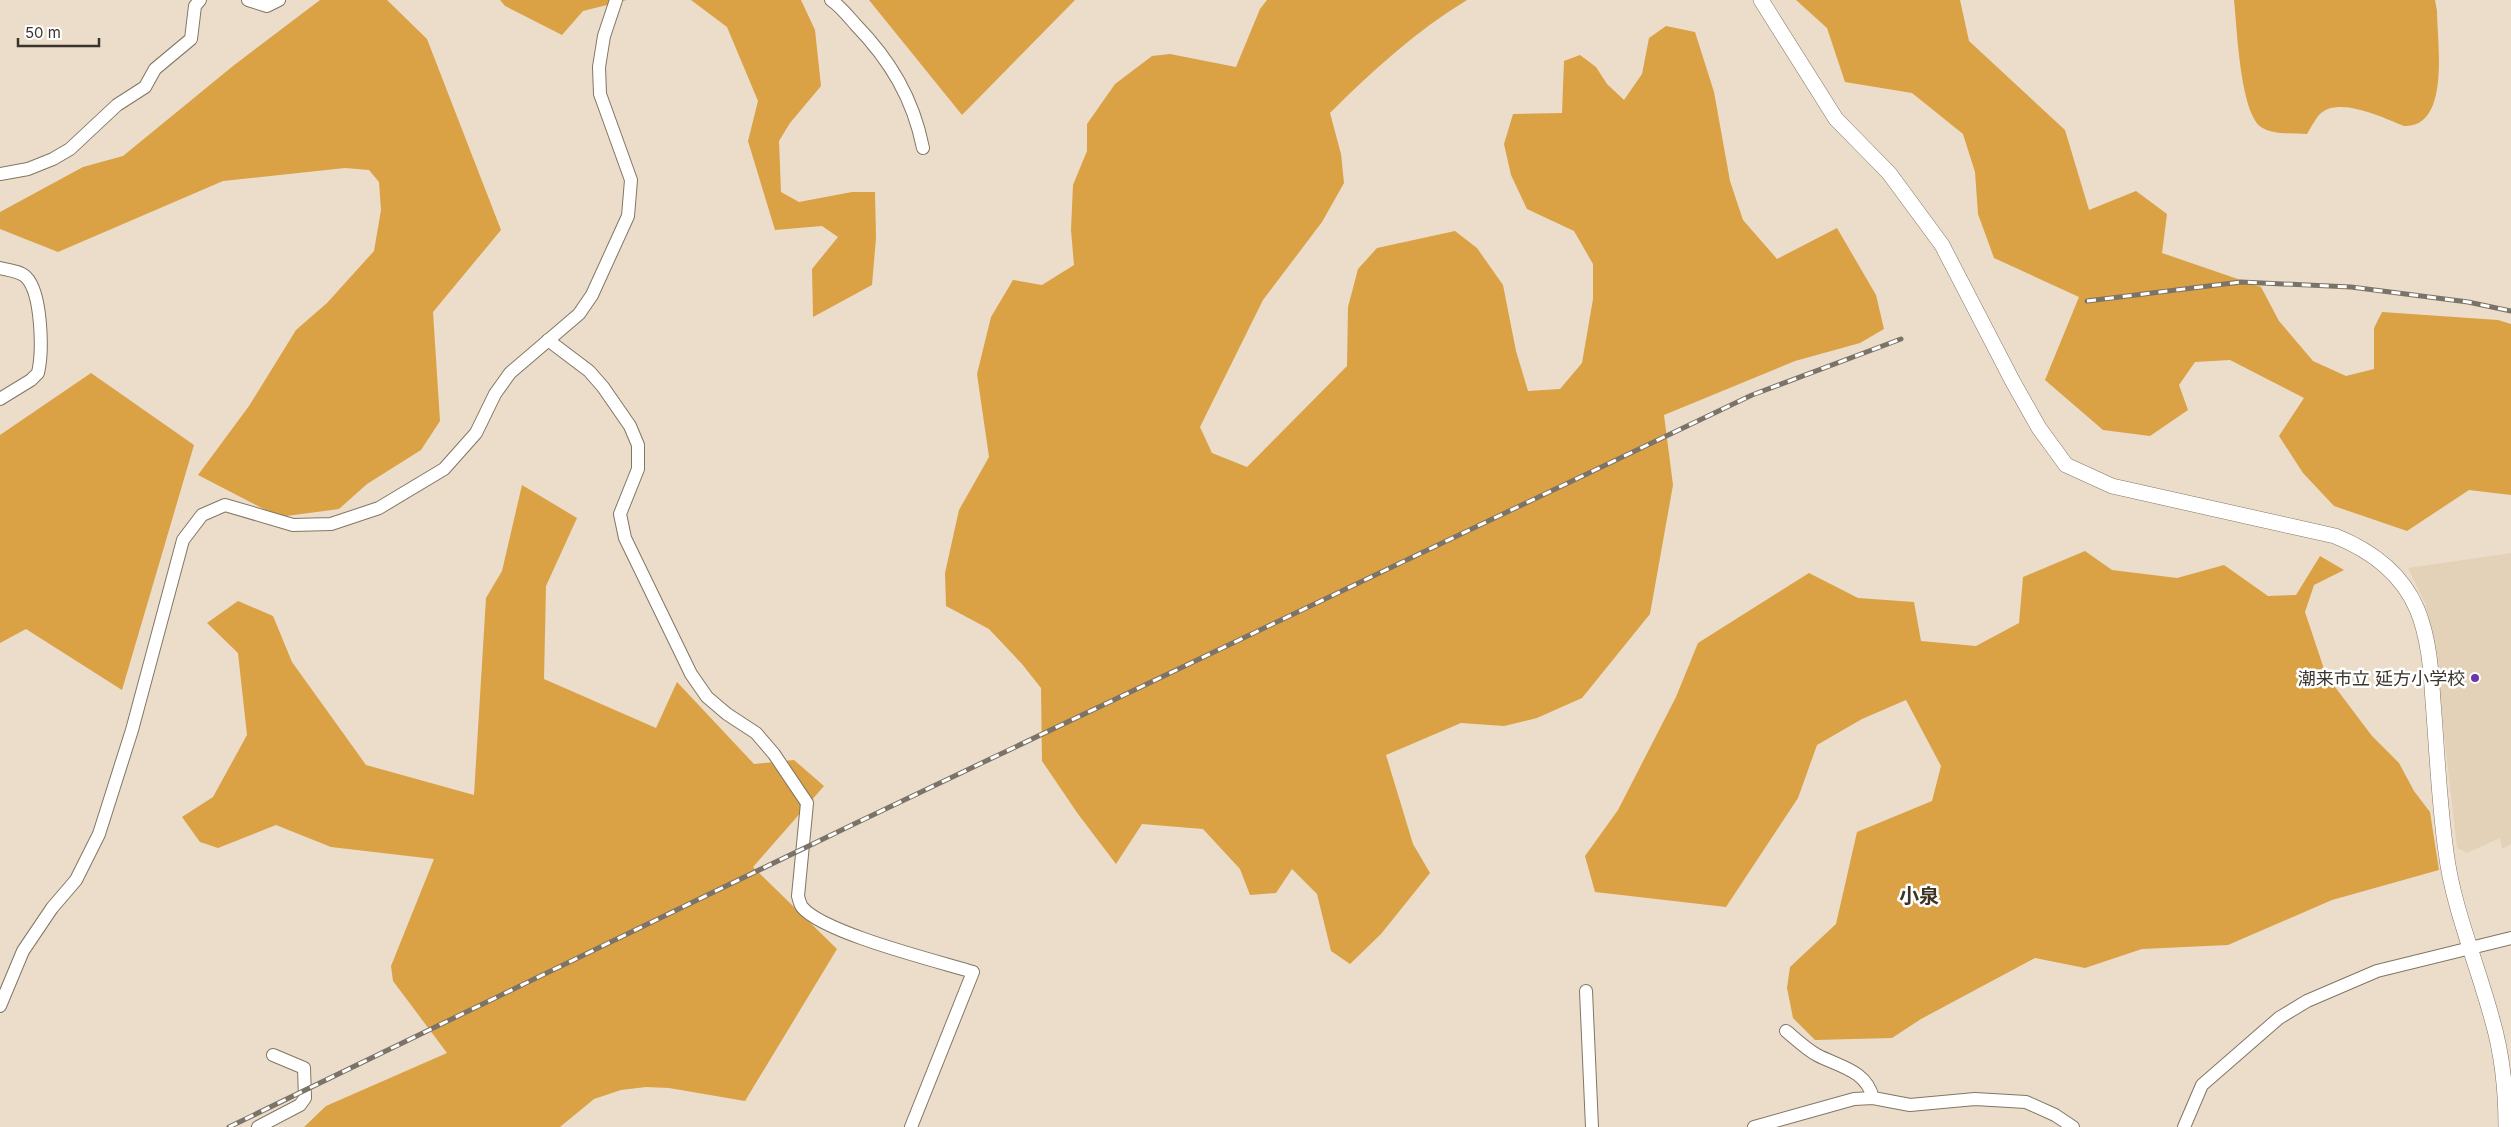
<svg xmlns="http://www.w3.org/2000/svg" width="2511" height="1127" viewBox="0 0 2511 1127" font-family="Inter,'Noto Sans JP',sans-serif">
<rect width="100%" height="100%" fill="#ebddca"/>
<polygon fill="#e4d2b8" points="2511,553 2511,844 2502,849 2500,838 2467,853 2457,848 2433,636 2425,603 2408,568"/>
<g fill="#daa145">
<polygon points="320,0 387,0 427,39 501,230 433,312 440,421 421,450 367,484 339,509 279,517 198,475 249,406 296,330 327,303 374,251 381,210 379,182 369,170 345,168 223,181 58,252 0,229 0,212 83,167 123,156 233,66"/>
<polygon points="500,0 627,0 583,11 562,35 505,6"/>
<polygon points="691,0 801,0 815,30 821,86 790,123 779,141 781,192 799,202 852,192 875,192 876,238 872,285 813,317 812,269 838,237 822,226 775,230 748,141 758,101 727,27"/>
<polygon points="869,0 1075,0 962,115"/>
<path d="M1267 0H1467C1416 31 1372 71 1330 113L1341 154 1344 183 1322 222 1263 300 1200 427 1212 453 1247 467 1347 366 1348 307 1358 269 1377 248 1455 231 1477 248 1503 285 1516 351 1528 391 1560 389 1582 363 1593 299V264L1574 231 1527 209 1511 175 1504 144 1513 114 1562 113 1564 61 1580 55 1596 67 1607 84 1624 100 1642 74 1649 38 1666 26 1695 32 1714 92 1730 181 1743 220 1777 259 1837 228 1876 295 1884 329 1860 343 1795 361 1664 415 1673 485 1650 614 1582 698 1537 718 1504 726 1461 723 1386 755 1413 844 1430 873 1381 934 1350 964 1331 951 1317 894 1292 869 1276 893 1250 895 1240 869 1203 829 1142 824 1116 864 1078 814 1042 761 1041 688 1022 664 989 629 946 606 945 573 959 510 989 457 977 374 991 317 1013 280 1042 285 1074 265 1071 230 1073 185 1087 151V124L1115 84 1152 56 1170 54 1236 67 1260 9Z"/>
<polygon points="1796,0 1960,0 1969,41 2065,130 2089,210 2136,191 2167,214 2162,253 2261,287 2279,321 2313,361 2346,376 2374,369 2374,328 2382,312 2498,320 2511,324 2511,495 2469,490 2407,531 2334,506 2303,473 2279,436 2304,398 2230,360 2195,362 2179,385 2188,410 2150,436 2103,430 2045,380 2079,297 1994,258 1978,214 1975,172 1963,134 1912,93 1845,82 1827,28"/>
<path d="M2234 0H2435L2437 11C2437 41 2451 128 2404 126 2383 118 2339 96 2320 114 2315 119 2311 128 2307 134 2294 133 2272 135 2261 127 2240 112 2237 27 2234 0Z"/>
<polygon points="91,373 194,445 122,690 26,629 0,643 0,435"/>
<polygon points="522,485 577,518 546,586 544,679 656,728 677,682 754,764 794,760 824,786 753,867 837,949 745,1101 669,1088 646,1087 621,1090 594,1099 560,1127 304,1127 326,1106 447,1053 393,981 391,966 434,859 331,847 276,825 218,848 200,842 182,817 213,797 247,735 238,653 207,623 238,601 273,616 292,662 366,765 474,795 486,598 502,571"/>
<polygon points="2085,551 2112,570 2177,578 2224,565 2268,596 2296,595 2320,556 2344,570 2314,585 2305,612 2326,675 2372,736 2399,763 2414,791 2430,812 2439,870 2332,900 2228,945 2142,949 2085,968 2035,958 1921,1019 1892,1038 1815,1040 1793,1018 1787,988 1790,967 1836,924 1857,832 1932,801 1941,766 1906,700 1862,719 1817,745 1798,798 1726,907 1595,892 1585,856 1618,810 1676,697 1698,643 1809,573 1858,598 1914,602 1921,641 1976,646 2019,623 2023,577"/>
</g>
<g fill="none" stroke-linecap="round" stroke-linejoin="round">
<defs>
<g id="minor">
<polyline points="248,0 267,6 279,0"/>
<path d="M831 0C840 6 848 16 855 24 890 60 913 98 923 148"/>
<polyline points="0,174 28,169 53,159 70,149 117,105 145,87 155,69 191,39 195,6 200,0"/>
<path d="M0 268C8 270 20 271 26 277 42 293 43 351 38 373L31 380 0 399"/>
<path d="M548 340 589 371 603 387 630 426 638 445V469L620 514 625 538 691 674 707 697 727 714 756 733 774 754 807 803 798 896C799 900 800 904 802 907 823 933 937 961 973 972L911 1127"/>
<polyline points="1586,991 1592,1127"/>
<polyline points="0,1006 23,951 52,908 76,880 99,834 132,730 183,540 202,515 225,505 293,525 331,524 379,508 444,469 476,433 495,394 510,373 579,314 592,295 628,216 631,180 600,94 599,67 604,36 616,0"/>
<path d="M1786 1031C1796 1039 1806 1049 1817 1055 1840 1067 1866 1070 1873 1098"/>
<polyline points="258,1127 300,1105 305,1098 304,1068 273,1055"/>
<polyline points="1754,1127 1854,1099 1873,1098 1910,1105 1975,1099 2026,1102 2055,1115 2073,1127"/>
<polyline points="2184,1127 2202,1085 2279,1018 2307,1001 2377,971 2511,938"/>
</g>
<path id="tertiary" d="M1761 0 1836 119 1889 173 1942 245 2013 382 2039 428 2066 465 2112 486 2335 536C2370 550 2401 572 2417 609 2429 638 2431 670 2433 701 2437 751 2439 802 2446 852 2453 908 2477 963 2492 1019 2502 1053 2506 1092 2506 1127"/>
</defs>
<use href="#minor" stroke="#827664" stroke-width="14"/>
<use href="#tertiary" stroke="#827664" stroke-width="16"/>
<use href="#minor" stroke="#fff" stroke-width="12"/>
<use href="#tertiary" stroke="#fff" stroke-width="15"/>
<defs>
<g id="rail">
<polyline points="2087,301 2241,282 2351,287 2468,302 2511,311"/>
<polyline points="229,1127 854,824 1752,395 1901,339"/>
</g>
</defs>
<use href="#rail" stroke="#7c7368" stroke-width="5"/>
<use href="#rail" stroke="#fff" stroke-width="3" stroke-dasharray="9" stroke-linecap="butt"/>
</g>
<circle fill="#6e35ac" stroke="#fff" stroke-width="2" cx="2475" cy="678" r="5"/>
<g text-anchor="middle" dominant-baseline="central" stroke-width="5" stroke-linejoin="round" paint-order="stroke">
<g font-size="18" fill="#3a342d" stroke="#fff" text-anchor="end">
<text x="2465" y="678">潮来市立 延方小学校</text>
</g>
<g font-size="20" font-weight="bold" fill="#3f3424" stroke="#fff">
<text x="1919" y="896">小泉</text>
</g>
</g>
<path d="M18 38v8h81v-8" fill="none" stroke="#3a342d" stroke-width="2.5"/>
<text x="25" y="38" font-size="15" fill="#3a342d" stroke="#ffffff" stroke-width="4" paint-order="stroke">50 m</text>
</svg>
